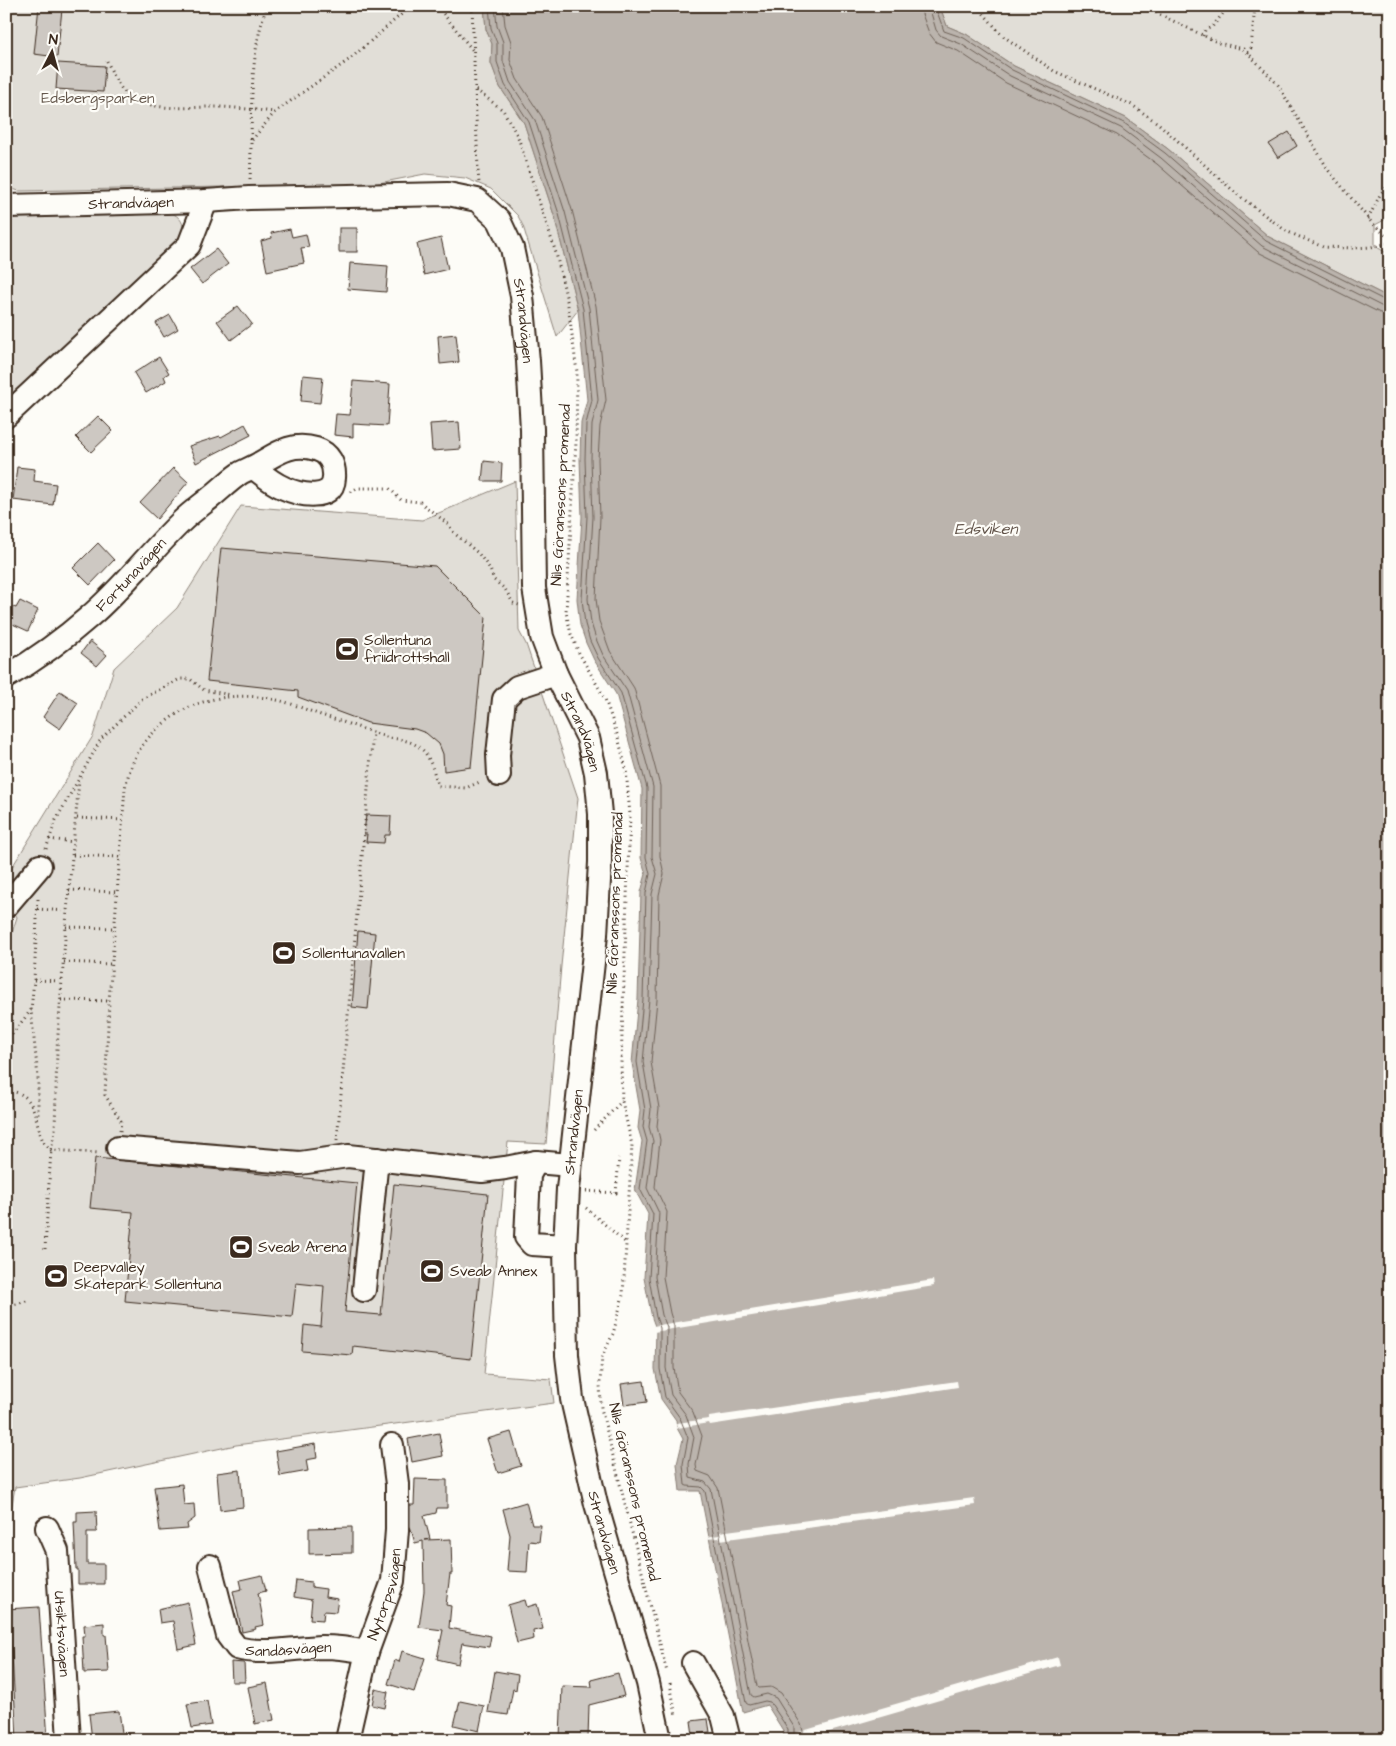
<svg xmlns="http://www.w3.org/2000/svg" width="1396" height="1746" viewBox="0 0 1396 1746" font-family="'Architects Daughter',sans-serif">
<rect width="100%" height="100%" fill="#fdfcf7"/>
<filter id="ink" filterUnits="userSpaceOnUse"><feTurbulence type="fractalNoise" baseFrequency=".02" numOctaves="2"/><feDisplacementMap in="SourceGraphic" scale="10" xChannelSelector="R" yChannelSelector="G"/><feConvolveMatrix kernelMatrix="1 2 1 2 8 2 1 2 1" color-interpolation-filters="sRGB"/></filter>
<g filter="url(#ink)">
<g fill="#e1ded7" stroke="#8e847a">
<polygon points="6,6 484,6 486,29 492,44 491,63 500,87 524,123 554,215 578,310 557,337 523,226 518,216 491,189 465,178 425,174 374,184 19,191 6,187"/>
<polygon points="938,6 1390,6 1390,217 1375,225 1375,246 1390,255 1390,298 1269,237 1168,149 1126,118 1014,66 966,34 947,26 940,7"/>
<path d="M168 212C182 216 185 225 184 239L6 409V218Z"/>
<path d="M515 481 519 631 526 644 578 798 561 966 546 1144 508 1142 484 1374 551 1379 554 1403 236 1445 80 1478 15 1487 6 1540V940L11 936 17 917C6 899 6 892 9 872L93 736 114 668 177 608 241 506 422 520Z"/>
</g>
<polygon fill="#bbb4ad" stroke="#887d74" points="484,6 938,6 940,7 947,26 966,34 1014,66 1126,118 1168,149 1269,237 1390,298 1390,1740 783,1740 784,1732 767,1705 743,1712 700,1491 680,1491 677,1464 683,1439 677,1428 676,1420 661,1399 655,1369 656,1329 652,1318 644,1278 648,1214 635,1190 642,1141 638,1128 640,1110 632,1063 638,999 641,892 646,874 641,858 642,789 616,694 594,660 586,643 580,625 577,599 582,517 580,459 581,423 587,400 578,310 554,215 524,123 500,87 491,63 492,44 486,29"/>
<g fill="#fdfcf7">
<polygon points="933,1280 934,1286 654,1332 653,1326"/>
<polygon points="957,1381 958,1387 710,1425 709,1423 677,1428 676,1423 709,1419 709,1417"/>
<polygon points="974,1498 975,1505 720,1540 719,1538 706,1539 706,1537 719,1535 719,1532"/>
<polygon points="1058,1657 1060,1665 802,1740 782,1740 793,1737 792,1734"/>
</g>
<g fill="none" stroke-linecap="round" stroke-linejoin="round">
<g stroke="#6e6157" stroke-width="1">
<polyline points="489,6 491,28 497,43 497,62 505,85 529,122 559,214 583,309 592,400 586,424 585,459 587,517 582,599 585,624 590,641 598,658 621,693 647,788 646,857 650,874 646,893 643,999 637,1062 645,1110 643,1127 647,1141 640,1189 653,1214 649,1278 656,1317 660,1328 660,1369 665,1397 680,1418 688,1438 683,1464 685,1485 687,1486 701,1487 705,1491 746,1703 749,1705 765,1701 770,1702 788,1729 788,1740"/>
<polyline points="495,6 497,26 503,42 503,61 510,82 535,120 565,212 589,308 598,400 592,425 591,459 593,517 588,599 591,623 596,639 603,655 627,691 653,787 652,857 657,874 652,894 649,999 643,1062 651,1109 649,1127 653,1141 647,1188 659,1213 655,1277 662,1315 667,1327 666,1368 671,1395 686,1415 694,1437 689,1464 690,1478 705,1482 711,1489 751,1695 754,1697 767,1694 776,1698 794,1727 794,1740"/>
<polyline points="503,6 505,25 511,42 510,60 517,79 542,117 572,210 596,306 606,400 600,426 598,459 600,517 596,599 599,621 610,651 634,688 660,786 660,856 664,874 659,895 657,1000 651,1062 659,1108 657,1126 660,1140 655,1187 667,1212 663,1277 670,1313 674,1326 674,1368 678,1392 693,1412 702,1436 696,1465 697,1471 710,1476 718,1488 757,1686 759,1688 771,1687 781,1693 801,1724 803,1731 802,1740"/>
<polyline points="921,6 922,14 929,33 936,42 958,51 1006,83 1117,135 1157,164 1258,252 1380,313 1390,315"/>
<polyline points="929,6 936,30 941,36 961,44 1010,76 1121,128 1161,158 1262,246 1383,307 1390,308"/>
<polyline points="935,6 944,31 964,38 1012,70 1124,123 1165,153 1266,241 1386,301 1390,302"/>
</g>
</g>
<g fill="#cdc8c2" stroke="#3b2a1e">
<polygon points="39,6 62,9 57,57 34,54"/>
<polygon points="58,63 105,66 103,92 56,89"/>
<polygon points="1289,132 1297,146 1278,158 1269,144"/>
<rect x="339" y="228" width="18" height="24"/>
<polygon points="290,229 292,237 306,234 309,247 301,248 304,263 267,271 261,241 272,238 271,233"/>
<polygon points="441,238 448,269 424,275 417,244"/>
<polygon points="216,249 228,264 202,284 190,269"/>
<polygon points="350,263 388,266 386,292 348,289"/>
<polygon points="238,306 252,324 231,340 217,321"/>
<polygon points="170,315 178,329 164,337 156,323"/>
<polygon points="456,334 459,362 440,364 438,336"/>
<polygon points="159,357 169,373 164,376 166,381 146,393 134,373"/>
<polygon points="303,375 323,377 320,403 301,401"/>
<polygon points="353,381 390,384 387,426 353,424 353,437 334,435 336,414 350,415"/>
<polygon points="98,416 113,431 91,452 76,437"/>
<polygon points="459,422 461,449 432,451 430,424"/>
<polygon points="245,424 251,435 196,463 189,446 220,436 221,437"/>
<polygon points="484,461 502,463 501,481 482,481"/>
<polygon points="17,467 35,469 34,481 56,484 53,505 13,500"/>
<polygon points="173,468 188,482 157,519 140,503"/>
<polygon points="98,543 114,560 90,585 73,568"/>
<polygon points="221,548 435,566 486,617 471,767 444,771 443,754 439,744 426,733 415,729 368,723 298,697 298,691 207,681"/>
<polygon points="20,601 38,610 28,631 6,621 6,616 11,606 16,608"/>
<polygon points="90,641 107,655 97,666 81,653"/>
<polygon points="60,691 78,703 60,729 43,717"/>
<polygon points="366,815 391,816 390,835 385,835 384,843 366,842 367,834 364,834"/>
<polygon points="358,931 375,933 368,1009 352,1007"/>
<polygon points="95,1158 357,1183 345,1312 381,1315 394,1184 488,1194 471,1359 353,1346 352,1355 302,1351 304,1325 321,1327 324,1286 296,1283 292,1317 125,1301 133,1212 90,1208"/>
<polygon points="644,1381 647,1402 624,1405 621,1384"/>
<polygon points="511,1432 521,1466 498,1473 487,1439"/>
<polygon points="439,1433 443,1456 412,1462 408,1439"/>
<polygon points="315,1444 317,1458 306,1460 308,1471 280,1476 276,1451"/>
<polygon points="240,1470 243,1507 220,1510 217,1473"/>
<polygon points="415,1479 447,1480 447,1508 437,1508 436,1513 424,1516 430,1539 425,1540 451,1539 452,1574 450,1574 446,1605 451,1606 449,1628 491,1636 489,1647 462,1643 458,1664 437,1659 443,1630 419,1627 424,1591 423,1541 415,1543 410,1526 410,1505 414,1505"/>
<polygon points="182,1484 184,1505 194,1504 195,1518 187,1524 188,1529 160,1531 154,1487"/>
<polygon points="526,1502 532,1525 541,1525 539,1542 529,1541 527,1572 507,1571 510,1535 503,1509"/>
<polygon points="96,1511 97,1532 87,1532 87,1564 104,1564 104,1584 78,1584 78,1569 76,1569 74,1522 77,1522 77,1512"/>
<polygon points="352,1527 352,1553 309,1554 309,1528"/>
<polygon points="262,1575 266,1591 258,1593 264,1625 255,1627 256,1629 242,1632 233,1591 242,1589 240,1580"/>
<polygon points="296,1580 311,1582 311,1587 326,1589 325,1597 338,1599 336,1612 324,1611 323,1620 310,1619 312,1600 294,1597"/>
<polygon points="525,1600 527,1607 537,1604 543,1629 533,1631 534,1639 517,1643 508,1605"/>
<polygon points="188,1602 196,1645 178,1649 173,1621 160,1623 158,1609"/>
<polygon points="39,1607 48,1740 17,1740 10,1623 6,1623 6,1609"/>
<polygon points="104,1623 104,1635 106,1635 109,1672 84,1673 82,1636 85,1636 84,1625"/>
<polygon points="402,1651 425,1658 414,1692 388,1684 395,1660 399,1662"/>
<polygon points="231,1662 244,1663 245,1682 232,1682"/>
<polygon points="495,1671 518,1675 516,1690 513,1689 508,1715 488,1712"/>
<polygon points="618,1673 624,1696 589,1705 588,1739 560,1738 562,1686 592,1687 591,1680"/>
<polygon points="267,1683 274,1720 255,1724 248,1687"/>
<polygon points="375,1689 388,1692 385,1708 372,1705"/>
<polygon points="207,1701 211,1725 192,1728 187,1704"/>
<polygon points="460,1701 484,1706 479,1731 454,1725"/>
<polygon points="119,1711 123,1740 92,1740 89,1714"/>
<polygon points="708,1719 710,1732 693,1735 691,1721"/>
</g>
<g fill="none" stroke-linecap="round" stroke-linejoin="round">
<defs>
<g id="minor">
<path id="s1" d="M6 206 206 201 249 198 448 194 477 200 499 220 512 248 522 296 528 361 532 429 534 588 542 637 556 674 588 738 596 773 600 814V862L596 935 568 1189 565 1246 567 1355 572 1399 596 1504 648 1683 660 1740"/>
<polyline points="6,416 189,245 206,201"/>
<path id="s2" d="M6 677C35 660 64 639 89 617 123 588 149 553 181 522 190 513 200 506 210 498 220 490 229 481 239 474 243 471 248 470 253 467 274 456 289 441 316 449 329 453 335 465 334 478 333 502 299 495 284 488 272 483 263 475 253 467"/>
<polyline points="499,775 498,755 504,699 517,687 556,674"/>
<polyline points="6,906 40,866"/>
<polyline points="118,1148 300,1163 348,1156 482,1171 505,1168 536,1162 570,1165"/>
<polyline points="536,1162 529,1175 526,1237 532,1244 565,1246"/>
<polyline points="364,1290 377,1159"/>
<path id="s3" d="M47 1528 57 1551 69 1740"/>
<path id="s4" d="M210 1566 228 1636 237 1648C264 1655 294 1648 321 1647 337 1647 352 1649 367 1652"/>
<polyline points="693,1663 723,1716 729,1740"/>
<path id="s5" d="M347 1740 367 1652 393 1581 397 1530V1484L392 1445"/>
</g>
</defs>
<use href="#minor" stroke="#3b2a1e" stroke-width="26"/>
<g stroke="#3b2a1e" stroke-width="3" stroke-dasharray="1 4" stroke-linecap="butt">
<polyline points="437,6 474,52"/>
<polyline points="472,6 478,170 479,183"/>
<polyline points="977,6 1003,36 1054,71 1132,105 1159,124 1238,195 1286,231 1323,247 1352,248 1371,247 1390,243"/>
<polyline points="1142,6 1219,43 1243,49 1248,53 1278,85 1329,171 1372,223 1390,239"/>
<polyline points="1203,36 1205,30 1212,27 1229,6"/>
<polyline points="1248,53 1251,48 1255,6"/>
<path d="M107 61C112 72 117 86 127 94 153 114 190 106 221 107 239 108 257 110 275 112"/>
<polyline points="476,90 503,110 518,137 556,253 568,305 577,372 576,442 566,612 571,634 579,653 605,699 618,737 626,769 630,815 621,1063 622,1101 632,1145 623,1295 613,1334 602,1357 600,1382 601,1408 667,1672"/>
<polyline points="252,140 275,112 350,59 411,6"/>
<path d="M250 179C253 121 247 61 267 6"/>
<polyline points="1368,219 1381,193 1390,183"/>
<polyline points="351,492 357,488 389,488 401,500 420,502 448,524 454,533 478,553 490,569 494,580 505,589 513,603 519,605"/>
<polyline points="77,818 123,820"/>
<polyline points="49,839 73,842"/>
<polyline points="46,849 56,820 101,739 142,699 180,679 190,679 204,690 231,695"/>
<polyline points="73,855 119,857"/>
<polyline points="69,890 117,892"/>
<polyline points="38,899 34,980 31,1010 38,1077 38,1118"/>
<polyline points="37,909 67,911"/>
<polyline points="66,927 114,928"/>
<polyline points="64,962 111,964"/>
<polyline points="34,980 62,981"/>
<polyline points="61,1000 109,1001"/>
<polyline points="6,1042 31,1010"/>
<path d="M6 1091C38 1091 34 1122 43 1141 45 1144 48 1147 51 1150L100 1153"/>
<polyline points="594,1130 622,1101"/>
<path d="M120 1131 121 1121 105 1095 109 1001 125 788C132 757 143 739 168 720 199 696 240 692 277 700 292 703 306 710 321 715 344 722 366 730 389 738 425 741 429 754 438 786L466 788 482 781"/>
<polyline points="337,1140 373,732"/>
<polyline points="586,1191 616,1193 619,1158"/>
<polyline points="586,1208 625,1242"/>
<polyline points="45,1249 51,1150 55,1131 57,1048 67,911 79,781"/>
<polyline points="6,1307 30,1300"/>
<polyline points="670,1683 676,1716"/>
</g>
<use href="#minor" stroke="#fdfcf7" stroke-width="22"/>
</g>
</g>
<defs>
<symbol id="stadium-square" viewBox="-11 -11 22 22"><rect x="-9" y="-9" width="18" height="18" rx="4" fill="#3b2a1e" stroke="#fdfcf7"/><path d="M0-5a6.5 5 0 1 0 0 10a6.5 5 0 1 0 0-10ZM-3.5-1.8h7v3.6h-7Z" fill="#fff"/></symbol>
</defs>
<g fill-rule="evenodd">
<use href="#stadium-square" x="333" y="635" width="28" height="28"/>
<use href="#stadium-square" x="270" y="939" width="28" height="28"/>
<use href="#stadium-square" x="227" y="1233" width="28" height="28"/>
<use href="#stadium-square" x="418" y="1257" width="28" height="28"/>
<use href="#stadium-square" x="42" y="1262" width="28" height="28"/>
</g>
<g text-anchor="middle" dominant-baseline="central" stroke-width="4.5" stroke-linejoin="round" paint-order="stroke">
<g font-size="15" fill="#64574c" stroke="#fdfcf7">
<text x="98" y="98">Edsbergsparken</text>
</g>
<g font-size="15" fill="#3b2a1e" stroke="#fdfcf7">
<text stroke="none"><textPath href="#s1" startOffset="125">Strandvägen</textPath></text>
<text stroke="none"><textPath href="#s1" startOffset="606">Strandvägen</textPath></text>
<text transform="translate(561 495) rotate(-87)">Nils Göranssons promenad</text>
<text stroke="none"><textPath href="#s2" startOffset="162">Fortunavägen</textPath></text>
<text stroke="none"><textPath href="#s1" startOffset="1026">Strandvägen</textPath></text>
<text transform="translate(615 903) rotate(-88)">Nils Göranssons promenad</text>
<text transform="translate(574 1132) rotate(-84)">Strandvägen</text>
<text transform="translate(634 1492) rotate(77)">Nils Göranssons promenad</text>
<text stroke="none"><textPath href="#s1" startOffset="1836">Strandvägen</textPath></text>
<text stroke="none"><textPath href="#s5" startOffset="151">Nytorpsvägen</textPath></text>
<text stroke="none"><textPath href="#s3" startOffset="108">Utsiktsvägen</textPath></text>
<text stroke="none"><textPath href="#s4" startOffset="139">Sandåsvägen</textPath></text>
</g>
<g font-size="15" fill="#3b2a1e" stroke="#fdfcf7" text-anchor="start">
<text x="364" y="640">Sollentuna<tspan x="364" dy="17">friidrottshall</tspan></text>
<text x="302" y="953">Sollentunavallen</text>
<text x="258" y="1247">Sveab Arena</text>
<text x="74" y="1267">Deepvalley<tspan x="74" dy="17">Skatepark Sollentuna</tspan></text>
<text x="450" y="1271">Sveab Annex</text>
</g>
<g font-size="16" font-style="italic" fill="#615349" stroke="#fdfcf7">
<text x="986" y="529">Edsviken</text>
</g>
</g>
<rect width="1396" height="1746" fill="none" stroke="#fdfcf7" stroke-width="25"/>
<rect x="12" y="12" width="1371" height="1721" fill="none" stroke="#3b2a1e" stroke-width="2" filter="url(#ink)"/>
<g transform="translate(52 52) rotate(6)" stroke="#fdfcf7" stroke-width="4" paint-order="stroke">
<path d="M0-4L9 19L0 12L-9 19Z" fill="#3b2a1e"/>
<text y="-8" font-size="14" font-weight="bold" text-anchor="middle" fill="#3b2a1e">N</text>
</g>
</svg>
